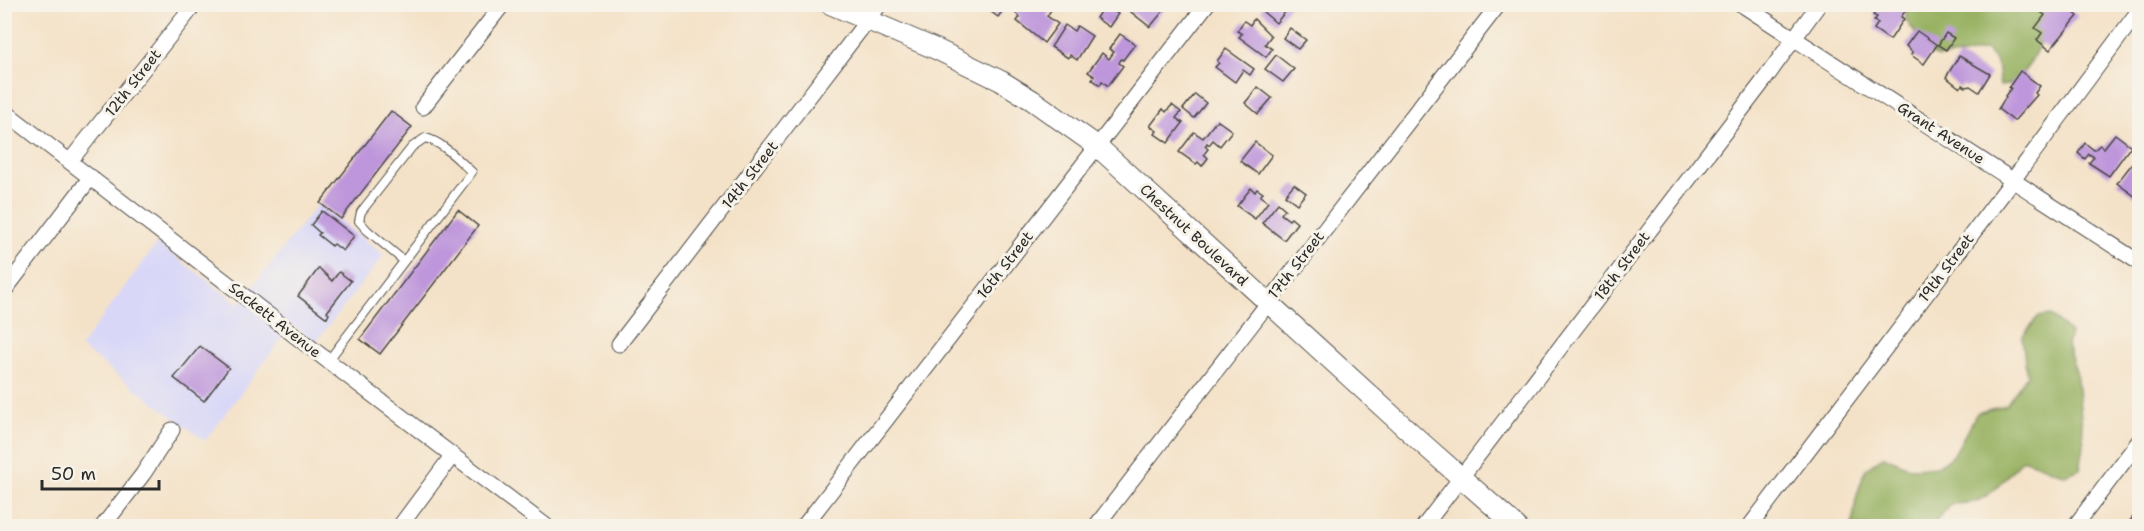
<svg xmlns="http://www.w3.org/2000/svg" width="2144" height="531" viewBox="0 0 2144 531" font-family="'Shantell Sans',sans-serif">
<rect width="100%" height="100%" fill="#f7f3e8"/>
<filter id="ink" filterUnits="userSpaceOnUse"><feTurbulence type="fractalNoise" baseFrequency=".0167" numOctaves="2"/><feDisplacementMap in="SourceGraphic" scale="12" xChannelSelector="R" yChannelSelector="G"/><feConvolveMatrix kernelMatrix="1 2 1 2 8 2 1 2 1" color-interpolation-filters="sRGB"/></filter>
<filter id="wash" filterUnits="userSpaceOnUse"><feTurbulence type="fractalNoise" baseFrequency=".008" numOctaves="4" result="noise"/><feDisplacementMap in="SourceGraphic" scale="24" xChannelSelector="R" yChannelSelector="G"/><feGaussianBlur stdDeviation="1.35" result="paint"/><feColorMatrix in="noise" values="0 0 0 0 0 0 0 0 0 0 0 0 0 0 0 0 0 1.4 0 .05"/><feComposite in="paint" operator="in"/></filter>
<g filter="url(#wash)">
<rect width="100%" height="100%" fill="#f4e2c8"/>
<polygon fill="#d8d7f8" points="318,204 384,255 316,342 292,325 205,441 80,347 157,243 239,304"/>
<g fill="#99b264" stroke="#626e48" stroke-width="1.5">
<polygon points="1906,5 2047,5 2044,35 2030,63 2015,84 2000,86 1997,62 1986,49 1963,55 1939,57 1929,53 1906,20"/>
<path d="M2051 315 2070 333 2067 346 2076 372 2084 445 2080 469 2065 475 2023 459C2007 473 1997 494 1976 501 1969 504 1959 503 1952 504L1936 521 1937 526H1852L1856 499 1865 470 1884 456 1910 468 1936 467 1953 456 1977 413 2006 405 2027 376 2022 337 2038 317Z"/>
</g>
<g id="blocks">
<g fill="#be96db">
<polygon points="1020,4 1030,4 1038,10 1043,4 1051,10 1047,16 1058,24 1044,43 1017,21 1020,17 1014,12"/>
<polygon points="1129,4 1157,4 1164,10 1150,27 1126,8"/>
<polygon points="1265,4 1288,4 1290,6 1276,23 1261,10"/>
<polygon points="1894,4 1910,4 1901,17 1904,19 1890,40 1874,29 1878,23 1874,21 1877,17 1873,15 1880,5 1887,10 1888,8 1890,9"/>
<polygon points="2043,4 2063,4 2078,16 2050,50 2037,40 2042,33 2035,28 2045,15 2039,11"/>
<polygon points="982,5 1007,5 998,17 987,9 986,11 982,9 984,6"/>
<polygon points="1104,5 1118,14 1109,27 1096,18"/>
<polygon points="1254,19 1271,36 1265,44 1272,49 1266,57 1239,37 1242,34 1237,31 1244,21 1250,25"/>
<polygon points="1065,25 1074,31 1077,26 1092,36 1077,60 1070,55 1068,58 1051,47"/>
<polygon points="1290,28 1306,40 1298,49 1283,38"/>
<polygon points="1917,31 1937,45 1924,64 1911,55 1913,53 1906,46"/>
<polygon points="1946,33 1954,38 1946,50 1938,45"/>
<polygon points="1120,34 1135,44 1123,60 1121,59 1119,63 1123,66 1108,86 1102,81 1100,85 1092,79 1094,76 1088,72 1102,53 1109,59 1114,52 1109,49"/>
<polygon points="1226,49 1254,69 1250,75 1243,70 1235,82 1215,67 1219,63 1217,61"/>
<polygon points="1276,55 1294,69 1283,82 1265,69"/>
<polygon points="1959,56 1990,74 1979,92 1970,86 1966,87 1962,85 1960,88 1946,77"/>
<polygon points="2020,71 2040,86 2035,93 2037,95 2014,121 1998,109 2006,97 2005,96 2011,88 2009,87"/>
<polygon points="1258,87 1272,98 1258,114 1245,103"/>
<polygon points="1195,94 1206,103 1194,118 1183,109"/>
<polygon points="1172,105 1181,112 1176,118 1183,123 1168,143 1155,134 1157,131 1150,126 1163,109 1166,112"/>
<polygon points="391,111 412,127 341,219 320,203"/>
<polygon points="1217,120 1232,131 1220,146 1213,140 1209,145 1207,143 1205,146 1208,149 1204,154 1208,158 1202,166 1198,162 1196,164 1179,152 1194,132 1203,138"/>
<polygon points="2115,134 2131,146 2109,176 2089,163 2094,157 2089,154 2085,159 2078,153 2085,143 2094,150 2100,145 2104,148"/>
<polygon points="1255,142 1272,155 1258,174 1240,161"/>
<polygon points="2131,165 2140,172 2140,200 2117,183"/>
<polygon points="1294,184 1306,193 1297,204 1285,195"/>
<polygon points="1251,188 1255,192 1257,189 1263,193 1260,196 1268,202 1255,219 1237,206"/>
<polygon points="1278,203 1285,209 1281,214 1289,220 1291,218 1297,223 1284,240 1262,223"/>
<polygon points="458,210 478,226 380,354 360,339"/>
<polygon points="322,211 354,236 343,251 334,244 332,246 318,235 320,233 311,225"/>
<polygon points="319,268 332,281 339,272 351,281 327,312 329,314 327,318 298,296"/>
<polygon points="200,346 229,368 204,401 174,378"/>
<polygon points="2140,508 2140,526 2126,526"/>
</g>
</g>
</g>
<g filter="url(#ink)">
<use href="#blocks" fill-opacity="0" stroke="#494643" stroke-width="1.5"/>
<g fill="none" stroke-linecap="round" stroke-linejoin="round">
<defs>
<path id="service" d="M328 361 472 172C459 161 443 142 425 138L412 147 361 212 359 221 367 230 404 261"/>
<g id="minor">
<polyline points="1741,4 2140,263"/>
<polyline points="423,107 503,4"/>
<polyline points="4,111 328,361 546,526"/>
<polyline points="70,161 195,4"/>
<polyline points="4,291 91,177"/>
<polyline points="619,344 880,4"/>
<polyline points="103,526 143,474 172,430"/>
<polyline points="400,526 452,456"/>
<polyline points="804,526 1207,4"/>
<polyline points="1096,526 1499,4"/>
<polyline points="1424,526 1762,83 1819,4"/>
<polyline points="1750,526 2013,180 2140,9"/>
<polyline points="2075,526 2140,440"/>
</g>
<polyline id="tertiary" points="830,4 938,50 1001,81 1032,100 1097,146 1422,443 1516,526"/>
</defs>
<use href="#service" stroke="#494643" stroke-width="10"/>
<use href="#minor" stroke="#494643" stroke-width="17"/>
<use href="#tertiary" stroke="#494643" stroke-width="22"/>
<use href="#service" stroke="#fff" stroke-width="8"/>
<use href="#minor" stroke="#fff" stroke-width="15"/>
<use href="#tertiary" stroke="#fff" stroke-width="20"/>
</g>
</g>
<g text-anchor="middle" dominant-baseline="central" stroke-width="6" stroke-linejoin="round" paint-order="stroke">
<g font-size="15" fill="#2b2b2b" stroke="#f7f3e8">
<text transform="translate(133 83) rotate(-52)">12th Street</text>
<text transform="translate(1941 133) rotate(33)">Grant Avenue</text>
<text transform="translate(750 175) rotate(-52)">14th Street</text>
<text transform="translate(1194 235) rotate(43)">Chestnut Boulevard</text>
<text transform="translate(1005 265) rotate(-52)">16th Street</text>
<text transform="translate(1296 265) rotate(-52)">17th Street</text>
<text transform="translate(1622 266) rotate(-53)">18th Street</text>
<text transform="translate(1946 268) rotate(-53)">19th Street</text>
<text transform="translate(275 320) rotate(38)">Sackett Avenue</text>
</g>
</g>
<rect width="2144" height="531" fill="none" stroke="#f7f3e8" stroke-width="24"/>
<path d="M42 480v9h117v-9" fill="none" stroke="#2b2b2b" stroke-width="3"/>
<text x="51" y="480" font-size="18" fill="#2b2b2b" stroke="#f7f3e8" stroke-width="4.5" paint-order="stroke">50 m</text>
</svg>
